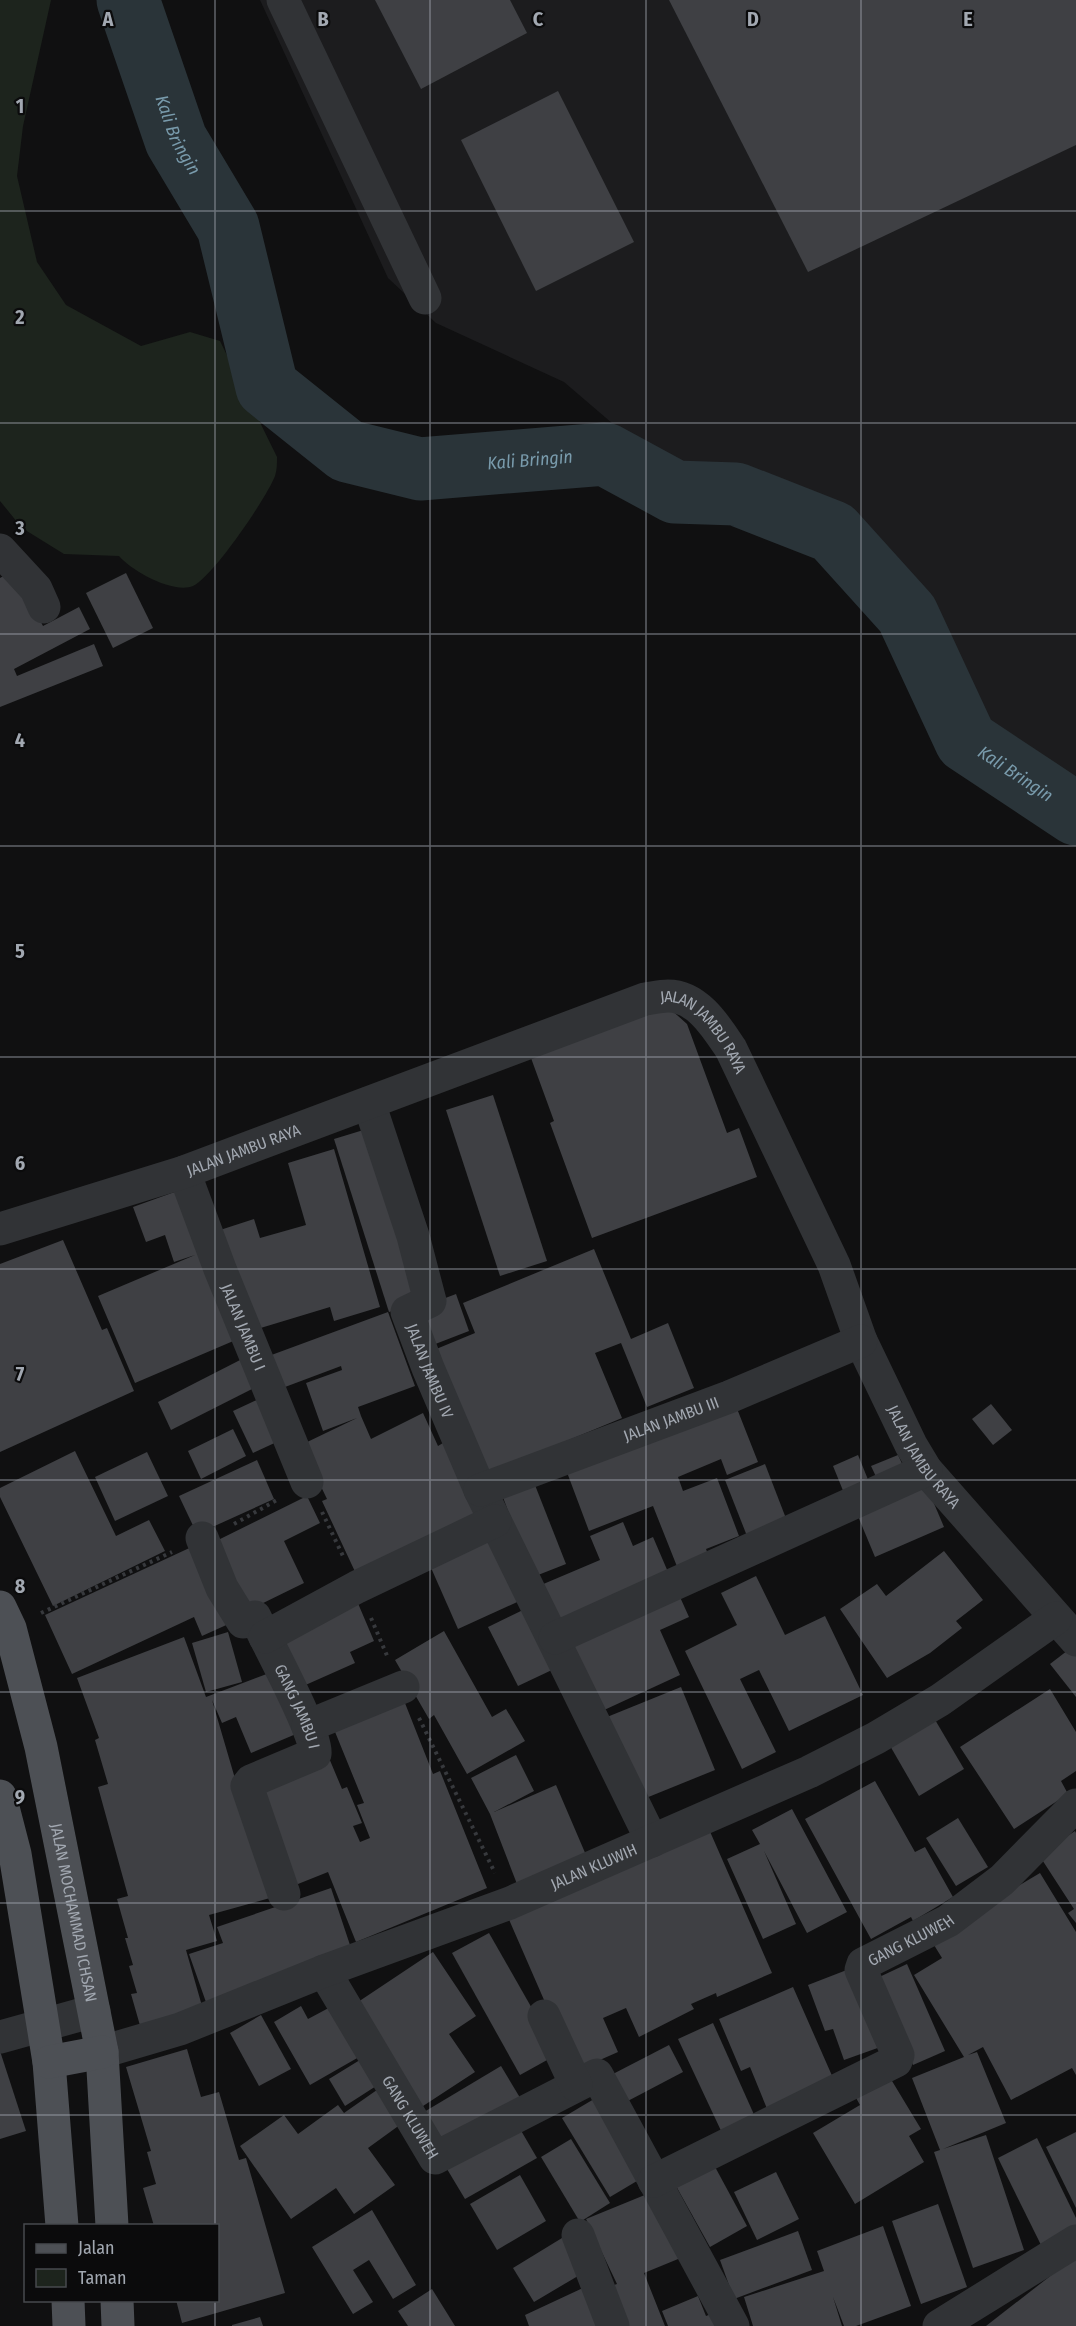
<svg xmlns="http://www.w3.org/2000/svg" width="1076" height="2326" viewBox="0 0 1076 2326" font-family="'Fira Sans Condensed',sans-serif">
<rect width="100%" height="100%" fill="#101011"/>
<polygon fill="#1c1c1e" points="260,0 1076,0 1076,800 972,720 931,637 864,534 754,483 668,471 564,382 436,323 388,278"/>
<path fill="#1d241d" d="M0 0H51L23 126 17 176 37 262 66 305 141 346 190 332 220 341 277 457C277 463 277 470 275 476 267 497 213 577 193 586 173 594 132 571 119 556L64 554 22 528 0 501Z"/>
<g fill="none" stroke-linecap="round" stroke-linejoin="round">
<path stroke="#2a3439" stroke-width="63" id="s1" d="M128 0 176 140 228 227 267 387 347 451 420 469 605 454 675 492 736 494 833 532 907 614 966 741 1076 814"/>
</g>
<g fill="#3f4044">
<polygon points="375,0 510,0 527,33 421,89"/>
<polygon points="669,0 1076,0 1076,145 808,272"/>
<polygon points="558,91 634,242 536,291 461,140"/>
<polygon points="14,570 43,626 79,607 90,629 14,669 17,676 94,644 103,666 0,707 0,578"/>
<polygon points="126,573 153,628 113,648 86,593"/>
<polygon points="668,1007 687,1024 727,1133 739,1128 757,1177 592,1238 550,1123 554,1121 531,1058"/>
<polygon points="493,1095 547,1261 500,1276 446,1110"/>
<polygon points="370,1128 425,1301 389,1312 334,1139"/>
<polygon points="334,1149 380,1307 334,1321 330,1307 251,1331 217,1231 254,1219 260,1238 306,1225 288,1163"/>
<polygon points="180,1190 238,1339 135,1383 98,1296 195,1255 174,1262 165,1235 146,1242 133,1207"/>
<polygon points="63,1240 102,1330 107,1328 134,1391 0,1452 0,1264"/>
<polygon points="594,1249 631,1339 668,1323 694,1388 647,1407 621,1343 595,1353 622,1418 480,1477 429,1352 475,1333 463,1303"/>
<polygon points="456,1294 469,1331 425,1348 411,1311"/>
<polygon points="388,1312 415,1386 358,1407 361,1416 371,1439 423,1413 438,1446 443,1443 477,1515 358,1578 322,1501 327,1499 301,1445 357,1418 323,1431 306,1383 342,1370 341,1366 277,1390 266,1357"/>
<polygon points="244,1358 258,1386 171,1430 158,1402"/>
<polygon points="261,1398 281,1440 253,1453 233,1411"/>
<polygon points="734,1401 758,1462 727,1475 721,1459 678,1477 683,1491 717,1478 739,1536 706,1549 709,1557 678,1569 653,1506 589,1531 565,1467"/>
<polygon points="991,1404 1012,1430 993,1445 972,1419"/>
<polygon points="233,1429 246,1456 201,1479 188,1451"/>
<polygon points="75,1451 116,1536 149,1520 165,1551 53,1606 0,1497 0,1488"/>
<polygon points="147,1452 168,1496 115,1521 95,1477"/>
<polygon points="858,1455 871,1487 846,1498 833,1466"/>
<polygon points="898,1455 906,1472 879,1483 871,1466"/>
<polygon points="257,1460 274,1499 197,1534 179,1496"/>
<polygon points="765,1464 787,1521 747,1536 725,1480"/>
<polygon points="533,1480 566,1564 533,1577 501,1492"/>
<polygon points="924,1480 944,1527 875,1557 855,1509"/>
<polygon points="307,1496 320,1523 284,1541 304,1583 241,1614 208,1545"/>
<polygon points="623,1522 633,1546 653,1537 668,1572 561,1630 541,1585 600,1560 590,1536"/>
<polygon points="486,1535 526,1598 458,1629 428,1561"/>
<polygon points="198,1544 233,1622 202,1636 194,1617 72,1674 45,1615"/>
<polygon points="944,1551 983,1600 956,1621 962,1628 930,1653 887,1678 840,1609 877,1584 886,1596"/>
<polygon points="756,1576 785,1635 825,1616 863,1695 789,1731 759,1670 740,1679 776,1752 742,1769 685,1651 737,1625 721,1593"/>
<polygon points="675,1586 689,1617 660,1630 680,1675 602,1711 567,1635"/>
<polygon points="357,1601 374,1641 350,1652 355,1663 301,1687 279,1637"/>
<polygon points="525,1609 554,1669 518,1686 488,1627"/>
<polygon points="444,1631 492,1717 506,1709 525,1741 467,1774 434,1715 429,1719 395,1660"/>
<polygon points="228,1632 242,1682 206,1692 192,1643"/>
<polygon points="184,1637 206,1697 272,1672 296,1734 251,1753 236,1717 222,1723 212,1700 270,1898 209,1915 217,1941 186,1950 202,2006 141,2029 131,1994 137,1993 129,1966 133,1965 125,1938 128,1938 117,1899 128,1896 98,1787 108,1784 95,1740 99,1738 77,1678"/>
<polygon points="1076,1644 1076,1697 1050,1664"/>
<polygon points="681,1687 715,1770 641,1800 607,1717"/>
<polygon points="1050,1689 1076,1732 1076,1771 1061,1781 1068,1794 1014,1829 960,1747"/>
<polygon points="401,1693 433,1774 440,1771 487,1888 356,1942 328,1872 293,1886 254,1788 329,1758 342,1789 347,1787 362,1823 353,1826 360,1842 370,1838 357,1805 364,1803 331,1722"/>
<polygon points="934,1718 964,1769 919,1796 889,1744"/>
<polygon points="516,1755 534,1791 494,1812 556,1785 586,1855 517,1884 490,1814 471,1778"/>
<polygon points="875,1781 915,1852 925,1847 953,1897 913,1921 911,1917 871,1939 805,1819"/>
<polygon points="792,1809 847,1912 807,1933 764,1851 796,1924 763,1939 727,1859 760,1844 752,1830"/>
<polygon points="958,1818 988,1867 956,1886 926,1838"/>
<polygon points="708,1827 772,1973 717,1997 716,1993 691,2004 694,2009 639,2037 626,2008 603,2018 618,2052 575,2071 507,1915"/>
<polygon points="1075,1831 1076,1833 1076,1923 1068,1913 1074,1909 1039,1855"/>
<polygon points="1040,1873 1076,1932 1076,2075 1072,2068 1011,2100 983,2047 968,2055 977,2052 1006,2123 943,2149 986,2135 1024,2250 973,2268 934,2152 940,2150 912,2078 964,2057 914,1975 942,1958 934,1945 978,1910"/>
<polygon points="331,1888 350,1945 207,2005 189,1954 223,1943 217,1927"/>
<polygon points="489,1933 558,2054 520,2075 452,1953"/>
<polygon points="433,1952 476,2016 449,2034 475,2072 420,2108 352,2006"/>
<polygon points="907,1964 945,2051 913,2065 875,1979"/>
<polygon points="857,1966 886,2045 844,2060 833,2029 825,2031 808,1985"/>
<polygon points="793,1987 837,2087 770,2116 750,2067 741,2071 719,2019"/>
<polygon points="338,2003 366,2053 310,2085 274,2022 301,2006 308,2019"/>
<polygon points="261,2015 291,2069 259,2086 230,2033"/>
<polygon points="713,2023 756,2119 723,2135 678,2039"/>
<polygon points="669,2045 683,2072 624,2103 611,2075"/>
<polygon points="187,2049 201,2097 219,2092 239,2160 246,2158 285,2293 182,2323 176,2300 218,2300 218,2226 154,2226 143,2188 156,2184 147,2152 151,2151 126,2067"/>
<polygon points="0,2051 26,2131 0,2139"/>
<polygon points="368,2055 384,2081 345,2106 329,2079"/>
<polygon points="501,2066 525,2106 448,2152 424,2112"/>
<polygon points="889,2076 921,2129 909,2136 924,2162 855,2204 813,2133 860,2105 855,2096"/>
<polygon points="384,2085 408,2119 368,2148 395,2185 354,2214 336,2188 291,2219 240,2146 284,2115 298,2134 338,2105 344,2113"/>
<polygon points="594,2099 642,2178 610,2197 562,2118"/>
<polygon points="516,2122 537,2158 465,2199 444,2164"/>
<polygon points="1076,2132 1076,2208 1046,2147"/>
<polygon points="1037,2138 1076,2218 1076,2231 1042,2247 998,2158"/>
<polygon points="571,2139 610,2203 580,2222 541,2157"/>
<polygon points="714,2165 747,2226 710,2247 676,2186"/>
<polygon points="776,2172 799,2219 757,2240 734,2192"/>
<polygon points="520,2175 546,2221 497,2250 470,2204"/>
<polygon points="657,2190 683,2257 644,2273 665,2326 627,2326 611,2286 617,2284 586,2219"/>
<polygon points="938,2204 967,2287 921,2304 892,2221"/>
<polygon points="372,2210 416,2285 393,2299 369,2260 353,2270 373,2302 353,2314 312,2247"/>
<polygon points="883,2226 911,2306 856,2326 844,2326 833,2297 842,2326 753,2326 744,2297 824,2271 817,2251"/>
<polygon points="798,2231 812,2270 734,2299 720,2260"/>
<polygon points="562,2238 583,2273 534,2302 513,2268"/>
<polygon points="1076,2256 1076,2326 986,2326"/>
<polygon points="585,2287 603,2326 529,2326 525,2315"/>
<polygon points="432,2289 455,2326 408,2326 398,2311"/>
<polygon points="698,2296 706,2316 721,2310 727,2326 668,2326 662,2311"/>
<polygon points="260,2317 263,2326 232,2326 232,2325"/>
</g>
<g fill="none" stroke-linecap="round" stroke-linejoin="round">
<g stroke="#37393d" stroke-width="4" stroke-dasharray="3 4.5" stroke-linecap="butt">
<polyline points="322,1512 343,1556"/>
<polyline points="234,1524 277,1500"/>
<polyline points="41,1613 172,1552"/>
<polyline points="371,1618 388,1658"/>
<polyline points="419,1718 495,1873"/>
</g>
<g stroke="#313336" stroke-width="33">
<polyline points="283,0 425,298"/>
<polyline points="0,550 36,589 44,607"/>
<path id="s2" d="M369 1103 413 1236 430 1301 407 1312 428 1368 480 1490 652 1841"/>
<path id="s3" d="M184 1172 220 1269 307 1482"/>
<path id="s4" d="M0 1229 184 1172 645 999C652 998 661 996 668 996 698 996 717 1028 731 1049L834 1265 861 1341 911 1445 926 1470 1076 1640"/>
<path id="s5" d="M480 1490 729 1397 861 1341"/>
<path id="s6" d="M202 1538 222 1588 243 1622 255 1617C265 1638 319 1738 315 1754L251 1781 247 1786 284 1894"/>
<polyline points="265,1637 357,1587 495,1521"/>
<polyline points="555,1638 926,1470"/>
<polyline points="308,1726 403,1687"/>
<path id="s7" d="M324 1971 435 2158 597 2075 733 2326"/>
<polyline points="544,2016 576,2085"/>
<polyline points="0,2037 94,2011"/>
<path id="s8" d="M102 2052 180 2029 324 1971 510 1903 809 1772 876 1738 940 1700 1056 1618"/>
<path id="s9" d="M654 2181 896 2061 898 2055 861 1970 863 1964 948 1921 1002 1880 1076 1805"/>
<polyline points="578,2235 613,2326"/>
<polyline points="939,2326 1076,2241"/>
</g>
<g stroke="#4d5055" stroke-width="33">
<path id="s10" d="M0 1607 10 1628 41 1747 102 2052 112 2226"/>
<polyline points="0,1796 15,1854 49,2062 62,2226"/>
<polyline points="49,2062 102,2052"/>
<polyline points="68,2300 69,2326"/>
<polyline points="117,2300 118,2326"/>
</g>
</g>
<path fill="none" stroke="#a2a8b1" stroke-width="1.5" stroke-opacity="0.55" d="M215 0V2226M430 0V2326M646 0V2326M861 0V2326M0 211H1076M0 423H1076M0 634H1076M0 846H1076M0 1057H1076M0 1269H1076M0 1480H1076M0 1692H1076M0 1903H1076M0 2115H1076M215 2300V2326"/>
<g text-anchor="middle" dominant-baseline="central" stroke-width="4.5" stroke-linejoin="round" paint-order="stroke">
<g font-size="16" fill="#a2a8b1" stroke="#0b0b0c">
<text stroke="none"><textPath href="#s4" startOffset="760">JALAN JAMBU RAYA</textPath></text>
<text stroke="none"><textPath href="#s4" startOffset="256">JALAN JAMBU RAYA</textPath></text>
<text stroke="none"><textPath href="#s3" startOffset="166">JALAN JAMBU I</textPath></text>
<text stroke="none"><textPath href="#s2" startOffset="296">JALAN JAMBU IV</textPath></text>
<text stroke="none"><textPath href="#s5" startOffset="204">JALAN JAMBU III</textPath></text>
<text stroke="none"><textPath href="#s4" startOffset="1246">JALAN JAMBU RAYA</textPath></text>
<text stroke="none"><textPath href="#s6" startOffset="206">GANG JAMBU I</textPath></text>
<text stroke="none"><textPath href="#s8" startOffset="526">JALAN KLUWIH</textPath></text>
<text stroke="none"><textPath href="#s10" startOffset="315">JALAN MOCHAMMAD ICHSAN</textPath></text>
<text stroke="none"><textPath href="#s9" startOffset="429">GANG KLUWEH</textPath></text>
<text stroke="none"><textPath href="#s7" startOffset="170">GANG KLUWEH</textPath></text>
</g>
<g font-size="18" font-style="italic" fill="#799bac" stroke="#0b0b0c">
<text stroke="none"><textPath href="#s1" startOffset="144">Kali Bringin</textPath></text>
<text stroke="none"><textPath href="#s1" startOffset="702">Kali Bringin</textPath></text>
<text stroke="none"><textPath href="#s1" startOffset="1332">Kali Bringin</textPath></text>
</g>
</g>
<g font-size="20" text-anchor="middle" font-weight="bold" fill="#a2a8b1" stroke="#0b0b0c" stroke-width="4.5" stroke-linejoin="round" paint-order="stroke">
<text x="108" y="26">A</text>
<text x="323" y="26">B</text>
<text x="538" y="26">C</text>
<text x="753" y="26">D</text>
<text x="968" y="26">E</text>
<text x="20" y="113">1</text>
<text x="20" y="324">2</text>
<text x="20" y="535">3</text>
<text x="20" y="747">4</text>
<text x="20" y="958">5</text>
<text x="20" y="1170">6</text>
<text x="20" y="1381">7</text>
<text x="20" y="1593">8</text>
<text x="20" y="1804">9</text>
</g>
<rect x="24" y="2224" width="195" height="78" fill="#0b0b0c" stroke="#474a4e" stroke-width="1.5"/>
<rect x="36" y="2244" width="30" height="9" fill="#4d5055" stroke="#474a4e" stroke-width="1.5"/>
<text x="78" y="2254" font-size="18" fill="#a2a8b1">Jalan</text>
<rect x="36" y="2269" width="30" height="18" fill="#1d241d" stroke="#474a4e" stroke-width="1.5"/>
<text x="78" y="2284" font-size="18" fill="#a2a8b1">Taman</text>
</svg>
